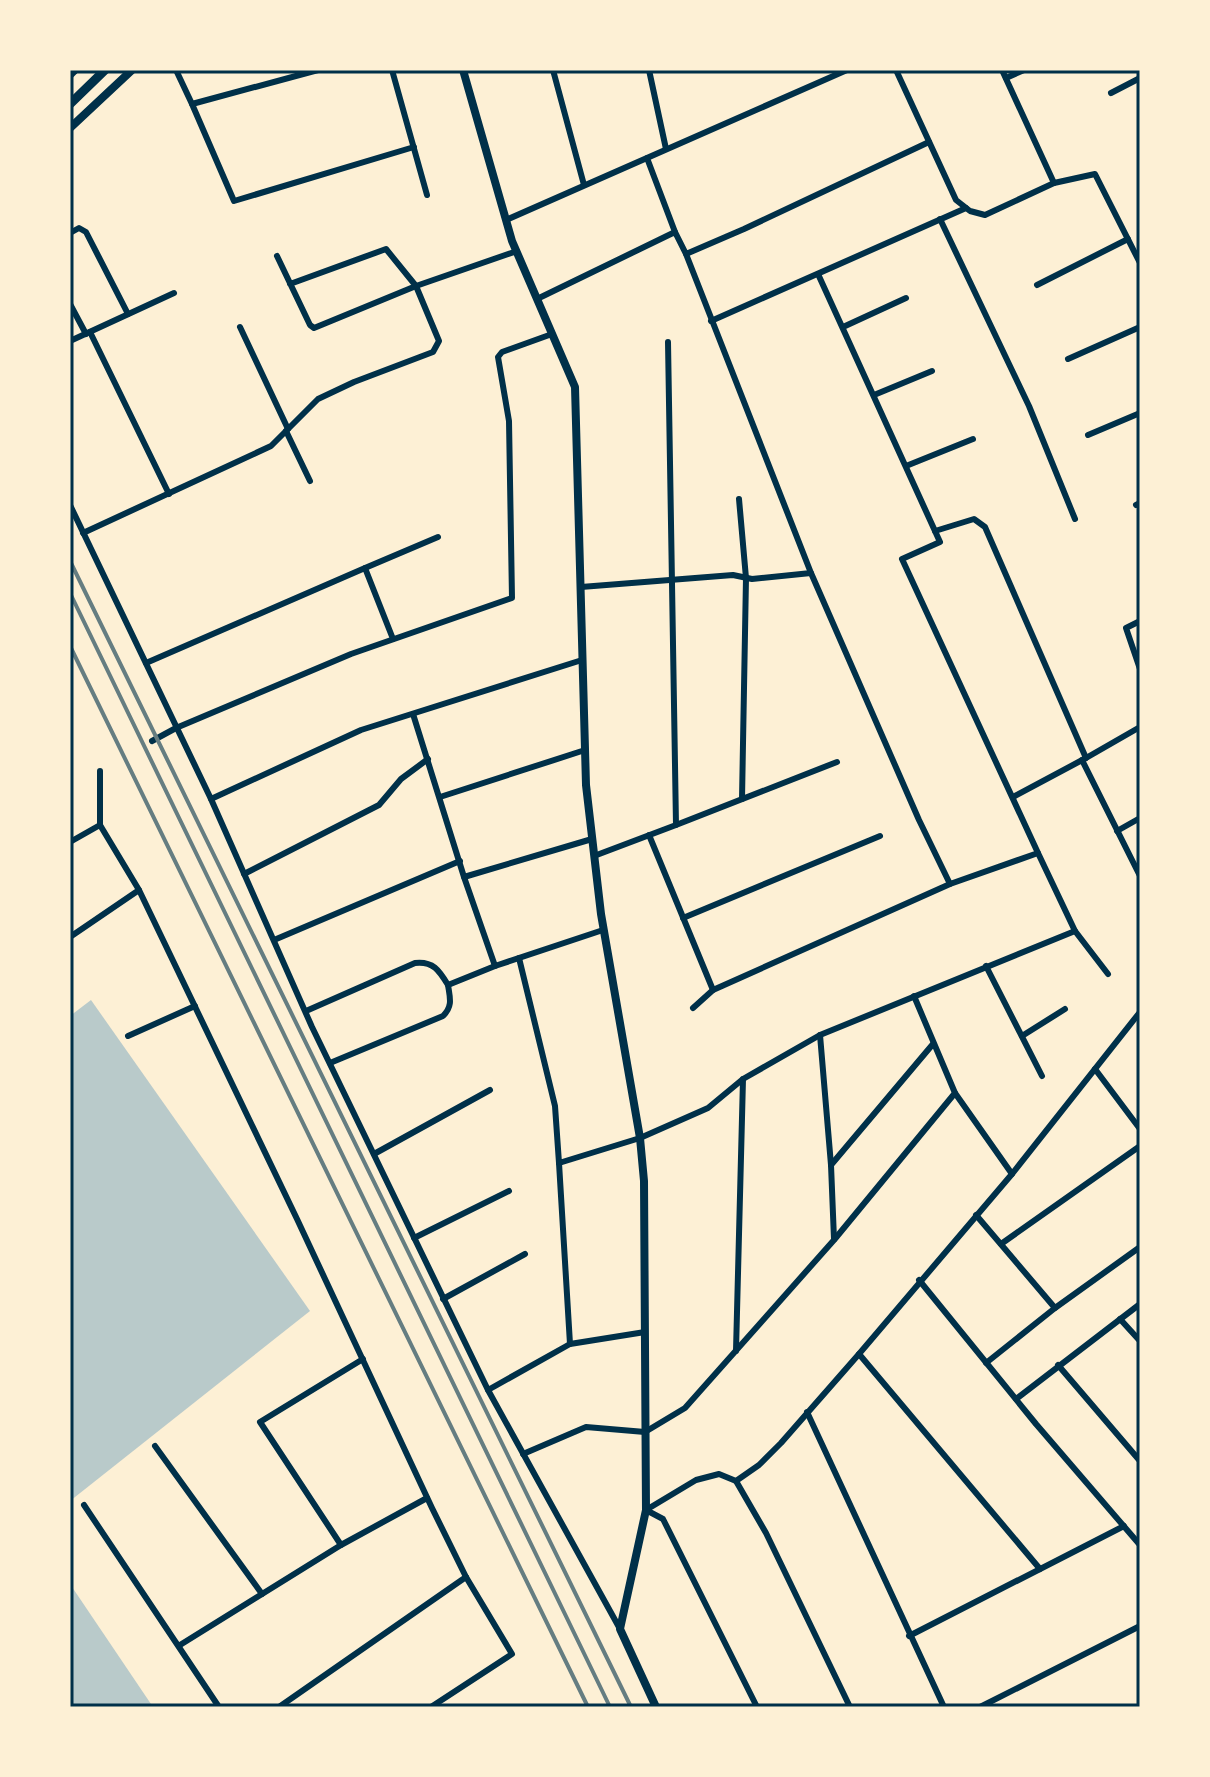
<svg xmlns="http://www.w3.org/2000/svg" width="1210" height="1777" viewBox="0 0 1210 1777" font-family="'DejaVu Sans',sans-serif">
<rect width="100%" height="100%" fill="#fdf0d5"/>
<g fill="#b9caca">
<polygon points="91,1000 310,1311 70,1501 70,1016"/>
<polygon points="70,1584 153,1707 70,1707"/>
</g>
<g fill="none" stroke-linecap="round" stroke-linejoin="round">
<g stroke="#003049" stroke-width="6">
<polyline points="176,70 192,104 318,70"/>
<polyline points="392,70 427,195"/>
<polyline points="553,70 584,185"/>
<polyline points="649,70 666,149"/>
<polyline points="896,70 956,200 970,211 985,215 1054,183 1095,174 1140,263"/>
<polyline points="1002,70 1054,183"/>
<polyline points="1006,78 1024,70"/>
<polyline points="1111,93 1140,78"/>
<polyline points="192,104 234,201 414,147"/>
<polyline points="647,158 675,232"/>
<polyline points="940,219 1029,406 1075,519"/>
<polyline points="506,220 847,70"/>
<polyline points="70,233 79,228 86,232 128,314"/>
<polyline points="277,256 310,325 314,328 416,286 386,249 290,284"/>
<polyline points="1037,285 1128,239"/>
<polyline points="537,299 675,232 686,254 744,229 929,142"/>
<polyline points="70,304 86,334"/>
<polyline points="711,321 966,208"/>
<polyline points="240,327 288,429"/>
<polyline points="843,327 906,298"/>
<polyline points="90,332 169,494"/>
<polyline points="70,341 174,293"/>
<polyline points="1068,359 1140,327"/>
<polyline points="874,395 932,371"/>
<polyline points="286,431 310,481"/>
<polyline points="1088,435 1140,413"/>
<polyline points="906,466 973,439"/>
<polyline points="739,499 746,578 742,799"/>
<polyline points="70,505 211,799 361,730 582,660"/>
<polyline points="1136,505 1140,503"/>
<polyline points="935,531 974,519 985,527 1086,758 1013,797"/>
<polyline points="83,533 271,446 318,399 354,382 433,352 439,341 416,286 517,251"/>
<polyline points="365,568 438,537"/>
<polyline points="811,573 919,820 950,884 1038,853 902,559 940,542 818,274"/>
<polyline points="581,587 733,575 752,579 811,573 686,254"/>
<polyline points="1140,621 1126,628 1140,669"/>
<polyline points="146,663 365,568 393,639"/>
<polyline points="413,714 464,877 495,966 603,930"/>
<polyline points="152,741 176,728 351,654 512,598 509,421 498,357 502,352 552,334"/>
<polyline points="1086,758 1140,727"/>
<polyline points="1082,760 1140,876"/>
<polyline points="440,797 585,750"/>
<polyline points="211,799 312,1027 488,1390 570,1344"/>
<polyline points="100,825 100,771"/>
<polyline points="676,825 837,762"/>
<polyline points="1117,831 1140,818"/>
<polyline points="649,835 713,990 950,884"/>
<polyline points="70,842 100,825 139,890 70,937"/>
<polyline points="594,856 676,825 668,342"/>
<polyline points="244,874 379,805 401,779 428,759"/>
<polyline points="464,877 592,839"/>
<polyline points="139,890 297,1219 432,1508 466,1577 512,1654 431,1707"/>
<polyline points="683,918 880,836"/>
<polyline points="1075,931 1108,974"/>
<polyline points="274,940 460,861"/>
<polyline points="519,958 555,1106 559,1163 640,1138 708,1108 743,1079 820,1035 1075,931 1038,853"/>
<polyline points="986,966 1042,1076"/>
<polyline points="693,1008 713,990"/>
<path d="M306 1011 415 963C433 961 439 970 448 985L495 966"/>
<polyline points="820,1035 831,1165"/>
<polyline points="128,1036 195,1006"/>
<polyline points="1022,1036 1065,1009"/>
<path d="M330 1063 443 1016C453 1006 450 998 448 985"/>
<polyline points="1095,1069 1140,1129"/>
<polyline points="955,1093 1012,1174"/>
<polyline points="374,1154 490,1090"/>
<polyline points="559,1163 570,1344 645,1332"/>
<polyline points="976,1215 1055,1308"/>
<polyline points="414,1238 509,1191"/>
<polyline points="834,1239 831,1165 933,1044"/>
<polyline points="1001,1244 1140,1146"/>
<polyline points="919,1280 1036,1424 1140,1545"/>
<polyline points="443,1299 525,1254"/>
<polyline points="1120,1319 1140,1341"/>
<polyline points="736,1351 743,1079"/>
<polyline points="859,1354 1040,1569"/>
<polyline points="986,1363 1055,1308 1140,1247"/>
<polyline points="1058,1365 1140,1461"/>
<polyline points="488,1390 620,1629"/>
<polyline points="1016,1399 1140,1304"/>
<polyline points="807,1412 944,1707"/>
<polyline points="155,1446 262,1594"/>
<polyline points="523,1454 586,1427 645,1432 685,1408 834,1240 955,1093 914,996"/>
<polyline points="736,1481 766,1533 850,1707"/>
<polyline points="84,1505 219,1707"/>
<polyline points="341,1545 260,1422 363,1359"/>
<polyline points="909,1636 1124,1526"/>
<polyline points="180,1645 341,1545 427,1498"/>
<polyline points="279,1707 466,1577"/>
<polyline points="757,1707 663,1519 646,1510 696,1480 719,1474 736,1481 759,1465 781,1443 859,1354 1012,1174 1140,1012"/>
<polyline points="980,1707 1140,1626"/>
</g>
<g stroke="#003049" stroke-width="8">
<polyline points="463,70 512,241 575,387 586,785 601,914 640,1138 644,1181 646,1510 620,1629 656,1707"/>
<polyline points="70,128 132,70"/>
</g>
<g stroke="#003049" stroke-width="9">
<polyline points="70,74 74,70"/>
<polyline points="70,104 105,70"/>
</g>
<g stroke="#657d81" stroke-width="4">
<polyline points="70,561 631,1707"/>
<polyline points="70,593 610,1707"/>
<polyline points="70,646 588,1707"/>
</g>
</g>
<rect width="1210" height="1777" fill="none" stroke="#fdf0d5" stroke-width="144"/>
<rect x="72" y="72" width="1066" height="1633" fill="none" stroke="#003049" stroke-width="3"/>
</svg>
